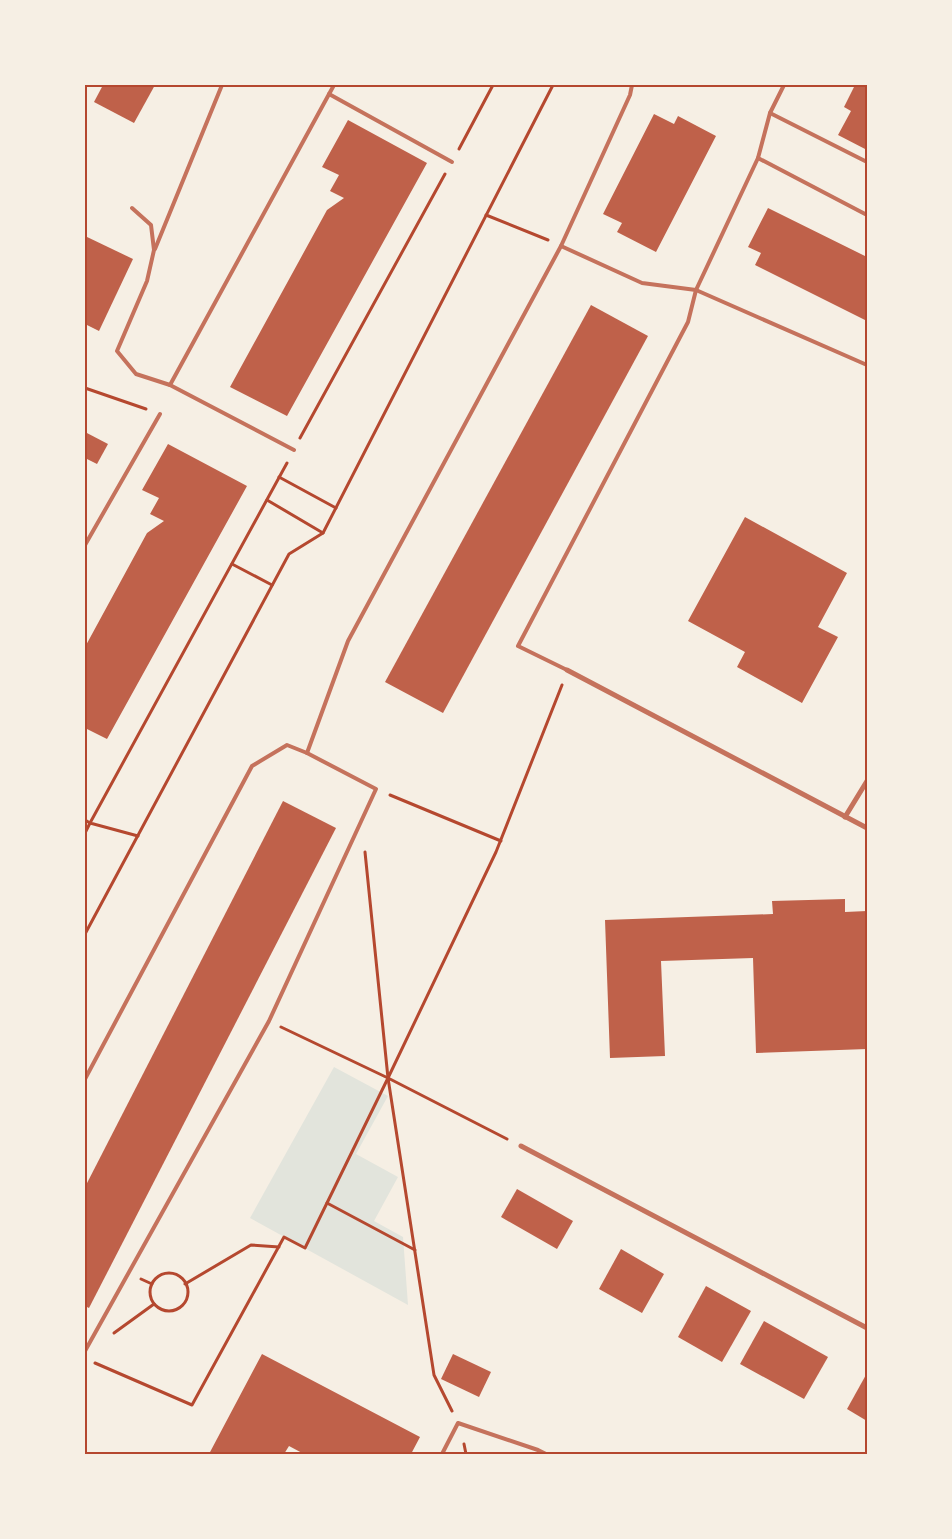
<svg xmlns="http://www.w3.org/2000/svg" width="952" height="1539" viewBox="0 0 952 1539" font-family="Arial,sans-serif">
<rect width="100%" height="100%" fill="#f6efe4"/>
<polygon fill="#e2e4dc" points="334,1067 388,1096 356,1154 398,1177 374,1221 403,1237 408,1305 250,1218"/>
<g fill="#bf614a">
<polygon points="103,85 155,85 134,123 94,102"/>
<polygon points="855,85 867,85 867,150 838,135 851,111 844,107"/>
<polygon points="654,114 674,124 678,116 716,136 656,252 617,232 622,223 603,214"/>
<polygon points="348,120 427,163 287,416 230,387 327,210 344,198 330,191 339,175 322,167"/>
<polygon points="768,208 867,257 867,321 755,265 761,253 748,247"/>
<polygon points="85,236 133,259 99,331 85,324"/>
<polygon points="591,305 648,336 443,713 385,682"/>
<polygon points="85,432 108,444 97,464 85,458"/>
<polygon points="168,444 247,486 107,739 85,728 85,647 147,533 164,521 150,514 159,498 142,490"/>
<polygon points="745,517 847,573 818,627 838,637 802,703 737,667 745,652 688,621"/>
<polygon points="283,801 336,828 89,1308 85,1306 85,1187"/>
<polygon points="845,899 845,912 867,911 867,1049 756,1053 753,958 661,961 665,1056 610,1058 605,920 773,914 772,901"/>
<polygon points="517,1189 573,1221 557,1249 501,1217"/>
<polygon points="621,1249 664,1274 642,1313 599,1289"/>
<polygon points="706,1286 751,1311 722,1362 678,1337"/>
<polygon points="764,1321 828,1357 804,1399 740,1364"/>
<polygon points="262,1354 420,1437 411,1454 304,1454 289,1446 284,1454 209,1454"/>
<polygon points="453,1354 491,1372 479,1397 441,1379"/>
<polygon points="867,1373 867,1421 847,1409"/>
</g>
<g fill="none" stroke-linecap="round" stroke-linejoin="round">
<g stroke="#b5482f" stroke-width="3">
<polyline points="459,149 493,85"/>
<polyline points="486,215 548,240"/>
<polyline points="85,388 146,409"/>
<polyline points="300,438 445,174"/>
<polyline points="279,477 336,508"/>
<polyline points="267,500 323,533"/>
<polyline points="232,564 272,585"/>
<polyline points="390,795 501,841"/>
<polyline points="85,820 90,823 85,833"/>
<polyline points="138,836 90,823 287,463"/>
<polyline points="85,934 289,554 323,533 553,85"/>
<polyline points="281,1027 388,1078 496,852 562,685"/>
<polyline points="327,1203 415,1250"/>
<circle cx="169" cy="1292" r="19"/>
<polyline points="141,1279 152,1284"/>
<polyline points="185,1284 251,1245 279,1247"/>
<polyline points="114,1333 154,1304"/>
<polyline points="95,1363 192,1405 284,1237 305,1248 388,1078 365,852"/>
<polyline points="452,1411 434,1375 388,1078 507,1139"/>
<polyline points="464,1444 466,1454"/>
</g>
<g stroke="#c5725c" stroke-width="4">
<polyline points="329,94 452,162"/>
<polyline points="770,113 867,162"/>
<polyline points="758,158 770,113 784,85"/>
<polyline points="132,208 151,225 154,250 147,281 117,351 136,374 170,385"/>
<polyline points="561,246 642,283 696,290 867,365"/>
<polyline points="155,249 222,85"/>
<polyline points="294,450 170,385 334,85"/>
<polyline points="85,545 160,414"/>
<polyline points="567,670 518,646 688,322 696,290 758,158 867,215"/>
<polyline points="307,753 348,641 561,246 630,95 632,85"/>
<polyline points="85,1079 252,766 287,745 307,753 376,789 269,1021 85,1351"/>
<polyline points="442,1454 458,1423 538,1450 546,1454"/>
</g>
<g stroke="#c5725c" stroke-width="5">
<polyline points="567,670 867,828"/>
<polyline points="845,817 867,781"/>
<polyline points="521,1146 867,1328"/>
</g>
</g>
<rect width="952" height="1539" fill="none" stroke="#f6efe4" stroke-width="172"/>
<rect x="86" y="86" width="780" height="1367" fill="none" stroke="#b5482f" stroke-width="2"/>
</svg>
